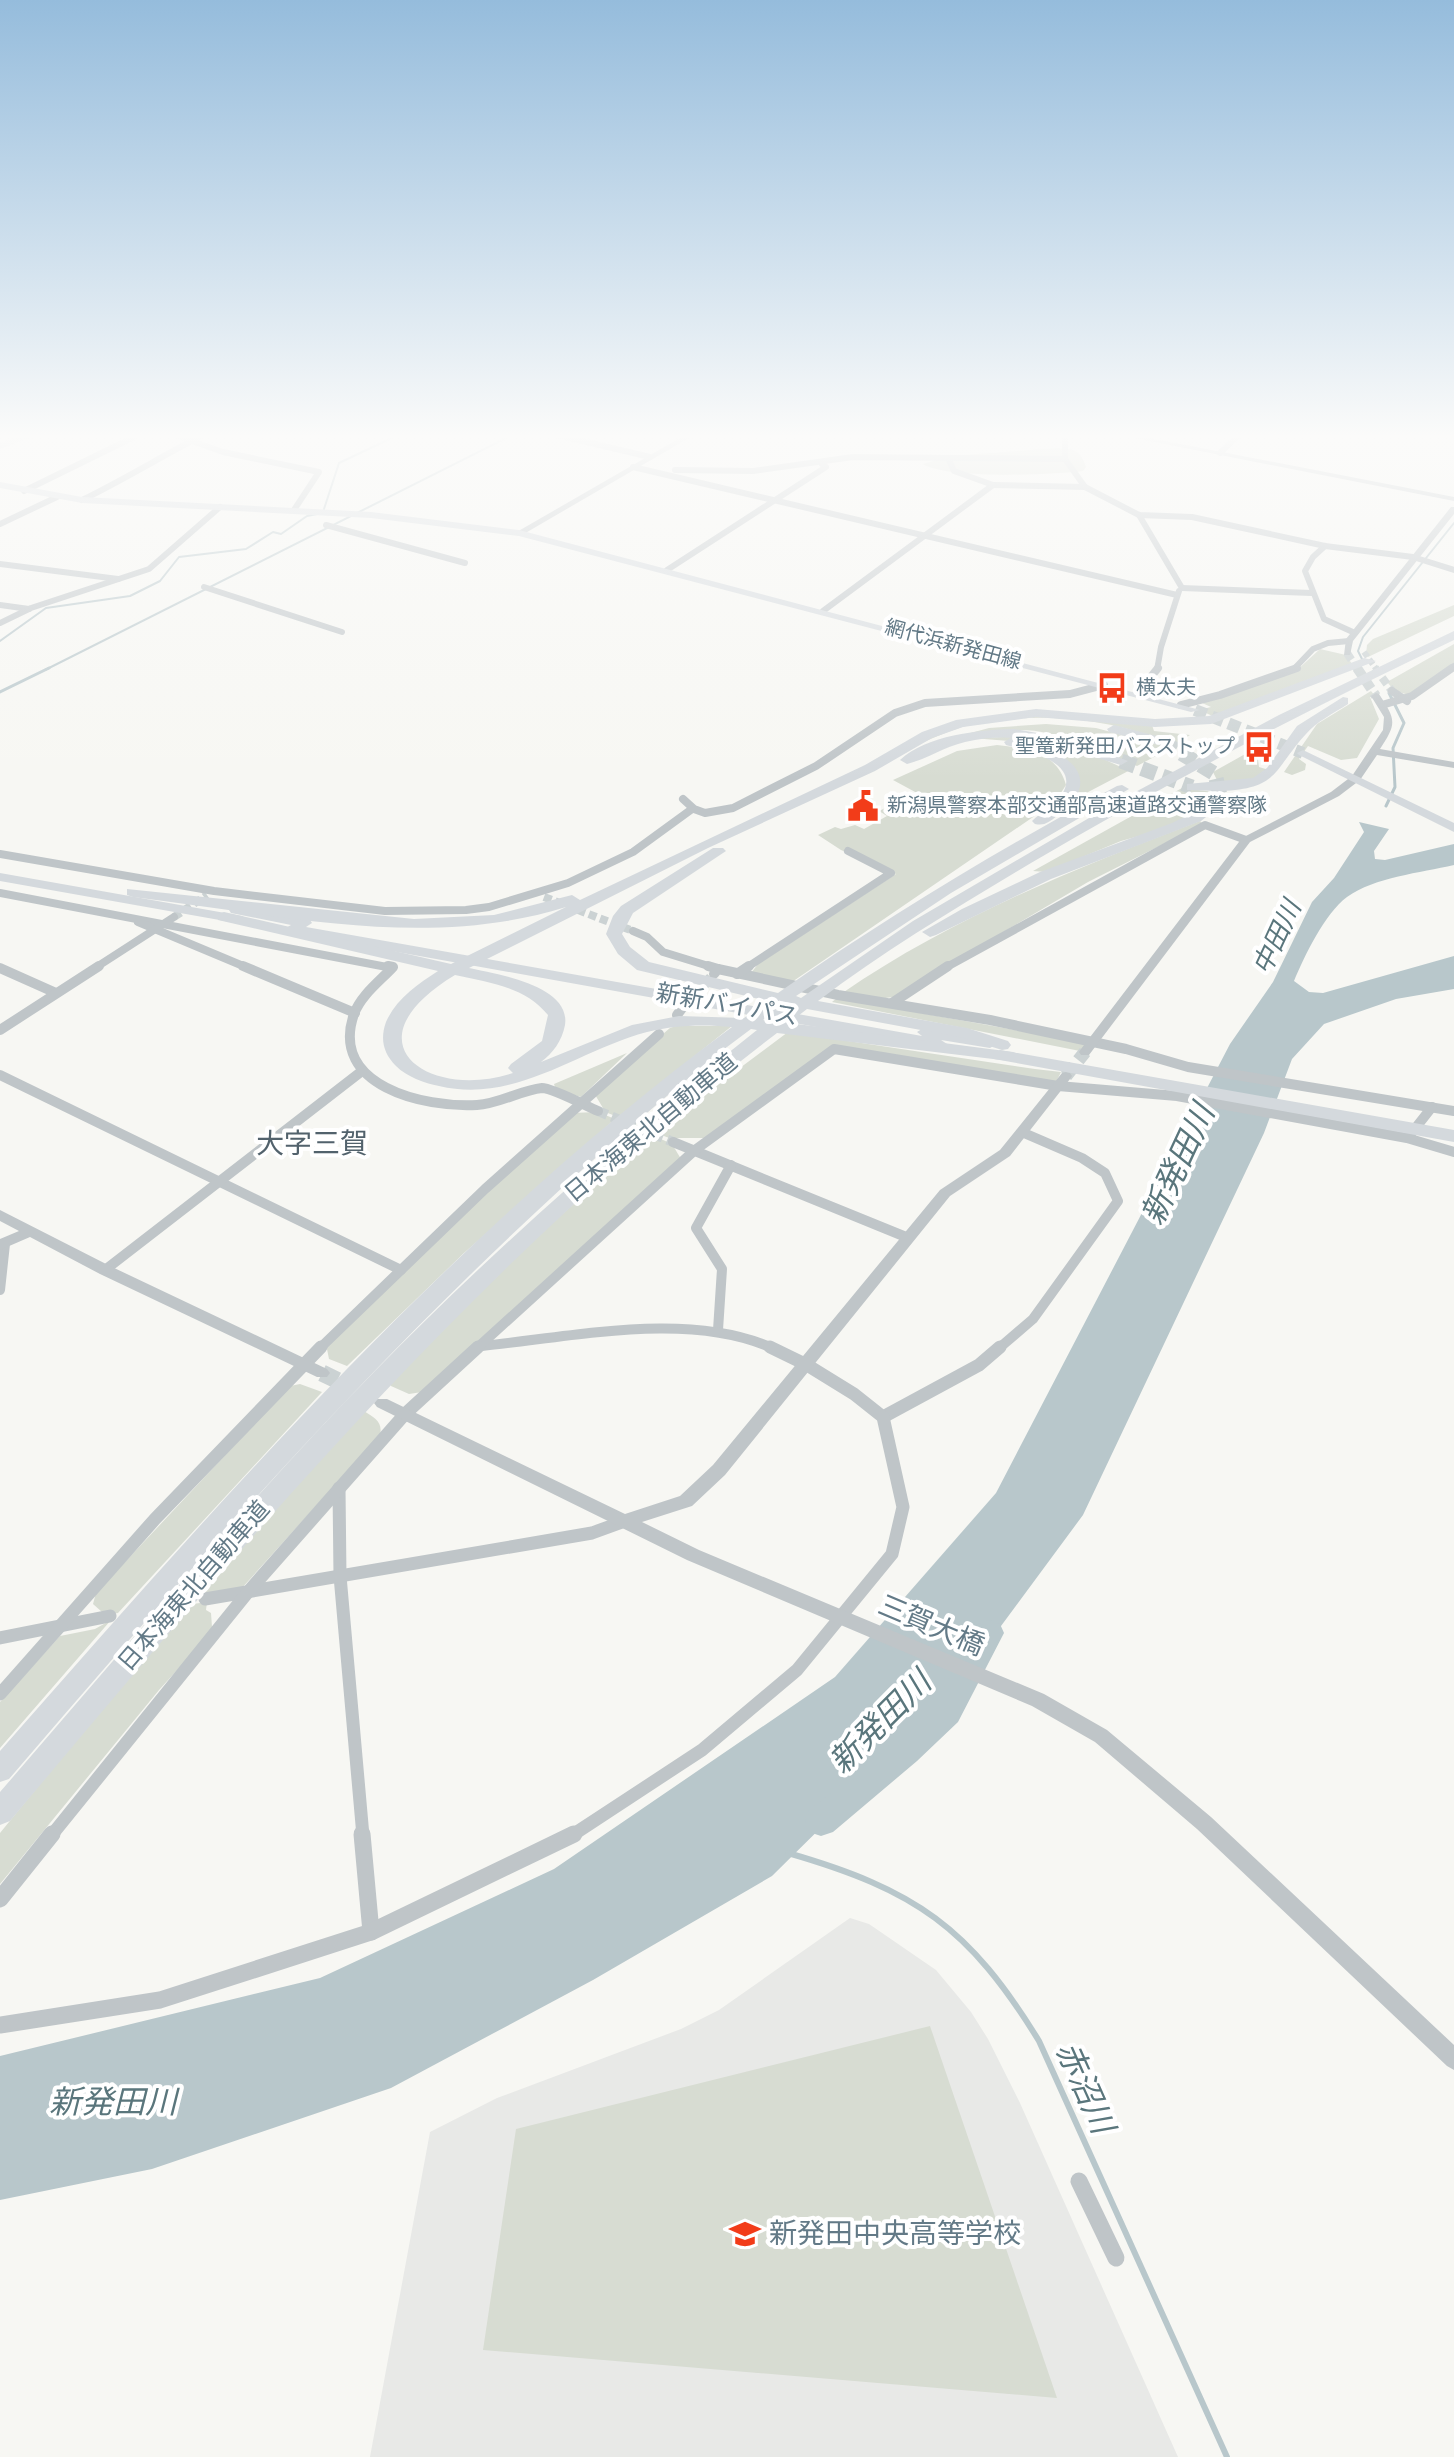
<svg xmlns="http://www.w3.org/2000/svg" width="1454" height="2457" viewBox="0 0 1454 2457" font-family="'Sofia Sans Condensed','Noto Sans JP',sans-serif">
<rect width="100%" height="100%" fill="#f7f7f3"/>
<polygon fill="#e8e9e7" points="850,1918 869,1924 936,1970 971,2012 988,2039 1020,2103 1178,2457 370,2457 430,2132 497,2098 681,2029 719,2010"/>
<g fill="#d7dcd2">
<path d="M1057 448C1075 449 1080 450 1086 467L1083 471C1053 475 945 479 923 464L950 456Z"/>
<polygon points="1454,605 1454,616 1368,657 1366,655 1367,645 1373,639"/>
<polygon points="1454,644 1454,663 1408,695 1394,690 1387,682"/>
<polygon points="1320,649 1346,655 1352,664 1215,717 1199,710 1211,707 1200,702 1296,671"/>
<polygon points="1371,691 1375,696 1370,697 1379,719 1357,758 1341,760 1308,746 1299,759 1306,764 1305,770 1292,775 1284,772 1317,724"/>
<path d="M1051 715 1152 725 1154 731 1190 735 1173 746C1114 716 1027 710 962 727 943 733 924 742 905 750L945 731 971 724Z"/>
<path d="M1046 724 1096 728 1171 748 1137 766C1099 751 1059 729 1017 730 992 731 966 737 941 741L989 728Z"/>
<polygon points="1030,736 1099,757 1123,768 1134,768 1071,801 1077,791 1055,752 1033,743 972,738"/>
<path d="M997 745C1027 748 1057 752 1066 785L1055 802 792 982 751 973 758 964 896 874 841 850 818 835 835 827 841 829 855 825 864 829 887 816 879 811 917 793 893 780 957 751Z"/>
<polygon points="1257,752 1259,767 1269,770 1256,779 1220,786 1213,772 1247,753"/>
<polygon points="1182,788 1214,792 1206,806 1161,830 1121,841 1046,872 1033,871"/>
<path d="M1200 821 1203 824 1088 882 893 997 878 999 841 994C953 917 1074 869 1200 821Z"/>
<polygon points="837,998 1082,1042 1086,1046 1080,1051 832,1002"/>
<polygon points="676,1026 732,1026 618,1117 600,1110 603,1108 594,1093 670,1028"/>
<polygon points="788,1032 1035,1069 1061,1072 1056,1082 831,1046 709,1138 676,1138 674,1140 654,1132"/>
<polygon points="627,1053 581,1097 556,1090 554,1084"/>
<polygon points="598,1112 615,1119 464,1253 347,1366 329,1359 326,1344 571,1113"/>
<polygon points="652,1135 672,1144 681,1159 422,1392 409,1394 391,1386 390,1384 526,1246"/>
<polygon points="300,1384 322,1392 118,1613 102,1616 102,1612 93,1604 96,1593 290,1386"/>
<path d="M364 1411C375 1418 383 1422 380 1435L241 1589 195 1599Z"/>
<polygon points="207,1602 206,1610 211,1613 212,1627 209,1635 159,1690 0,1884 0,1833 113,1695 193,1604"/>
<polygon points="111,1620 0,1748 0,1702 60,1636 95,1629"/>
<polygon points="930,2026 1057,2398 483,2350 516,2129"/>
</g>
<path fill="#b8c7cb" d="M1359 822 1389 829 1374 851 1375 859 1385 860 1454 844V865C1420 873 1375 877 1347 897 1325 913 1304 957 1294 981L1309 992 1323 993 1454 956V989L1396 999 1324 1024 1292 1059 1264 1133 1083 1515 936 1714 772 1876 593 1980 391 2088 152 2169 0 2200V2056L320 1978 554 1869 835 1677 996 1493 1230 1044 1273 982 1312 902 1334 878 1364 832Z"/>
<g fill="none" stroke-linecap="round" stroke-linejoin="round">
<g stroke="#b8c7cb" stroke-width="2">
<polyline points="324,509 339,463 398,435"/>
<polyline points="0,641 46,608 130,596 160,581 179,557 246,549 273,532 281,534 307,516 317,514"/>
<polyline points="1362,659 1358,651 1363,637 1454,523"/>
<polyline points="45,670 512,435"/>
</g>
<g stroke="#b8c7cb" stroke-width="3">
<polyline points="0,692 49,668"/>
<polyline points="1386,806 1395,787 1393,748 1404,723 1389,693"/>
</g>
<path stroke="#b8c7cb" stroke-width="6" d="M788 1853C916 1890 969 1927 1039 2041L1227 2457"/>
<polygon fill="#b8c7cb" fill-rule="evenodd" points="989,1620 1000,1624 1004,1633 958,1722 917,1761 833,1832 821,1836 809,1832 805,1821 809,1810 895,1741 936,1702 978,1624"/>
<polyline stroke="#cbd2d3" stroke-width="6" stroke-dasharray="6 3" stroke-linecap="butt" points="1364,652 1377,670"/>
<g stroke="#cbd2d3" stroke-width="8" stroke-dasharray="8 4" stroke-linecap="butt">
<polyline points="1375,668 1392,691"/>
<polyline points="544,897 633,931"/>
<polyline points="174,917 207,895"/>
</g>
<g stroke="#cbd2d3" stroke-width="10" stroke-dasharray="10 5" stroke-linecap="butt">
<polyline points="684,1007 713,975"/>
<polyline points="598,1111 673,1142"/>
</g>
<polyline stroke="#cbd2d3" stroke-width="8" stroke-dasharray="8 4" stroke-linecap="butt" points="1347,653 1358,670"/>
<polyline stroke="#cbd2d3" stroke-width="10" stroke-dasharray="10 5" stroke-linecap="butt" points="1357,668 1376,696"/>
<polyline stroke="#cbd2d3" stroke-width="13" stroke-dasharray="13 7" stroke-linecap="butt" points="1066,1076 1085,1052"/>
<polyline stroke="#cbd2d3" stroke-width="17" stroke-dasharray="17 8" stroke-linecap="butt" points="322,1373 353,1388"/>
<polyline stroke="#cbd2d3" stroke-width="12" stroke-dasharray="12 6" stroke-linecap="butt" points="1195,710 1303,753"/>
<g stroke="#cbd2d3" stroke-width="15" stroke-dasharray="15 7" stroke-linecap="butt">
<polyline points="1163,742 1215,774 1220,795"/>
<polyline points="1121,761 1192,787"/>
</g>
<g stroke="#bfc5c8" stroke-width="6">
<polyline points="175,435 223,452 319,472 294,510"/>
<polyline points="557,435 650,457"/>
<polyline points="1065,435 1065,459 1085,487 1139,515 1192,517 1325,546 1413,557 1454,570"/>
<polyline points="1220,453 1239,435"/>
<polyline points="633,467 1177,595"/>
<polyline points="675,470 753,471 853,457 1065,459"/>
<polyline points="993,485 1085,487"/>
<polyline points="24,491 138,435"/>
<path d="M82 500C123 480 162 456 203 435"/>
<polyline points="1139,515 1182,588"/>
<polyline points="0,524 57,497"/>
<polyline points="326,525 465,563"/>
<polyline points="1325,546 1313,557 1305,571 1324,619 1355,633"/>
<polyline points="0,564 118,579"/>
<polyline points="667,570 826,467 822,464"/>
<polyline points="204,587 342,632"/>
<polyline points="1182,588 1312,593"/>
<polyline points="0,605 29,609"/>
<polyline points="823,611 993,485 954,471 948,458"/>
<polyline points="0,623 31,608 149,569 220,507"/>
<polyline points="1157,670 1161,647 1179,591"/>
<polyline points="1293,670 1313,649 1328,643 1349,641"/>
<polyline points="1450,670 1454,666"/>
</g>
<g stroke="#bfc5c8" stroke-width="8">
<polyline points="1392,691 1407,701"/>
<polyline points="1138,693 1158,668"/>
<polyline points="1181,705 1220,695 1297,668"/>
<polyline points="1382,705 1412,696 1452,668"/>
<polyline points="683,799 694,809 705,813 733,808 816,766 895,713 925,703 1070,694 1104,685"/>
<polyline points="0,854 214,891 385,911 466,910 489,907 568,883 633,852 692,809"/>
<polyline points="0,893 392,968"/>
<polyline points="138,922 248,968"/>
<polyline points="633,931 647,937 663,952 715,968"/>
<polyline points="95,968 174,917"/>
<polyline points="746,968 891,873 848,851"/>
<polyline points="945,968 1205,825 1246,840"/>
</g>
<g stroke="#bfc5c8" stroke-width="10">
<polyline points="243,966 355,1013"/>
<path d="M388 966 393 967C380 981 361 995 354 1014 329 1086 424 1108 477 1105 499 1104 521 1090 542 1088 553 1088 586 1106 598 1111"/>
<polyline points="708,966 718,969"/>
<polyline points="0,968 56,993"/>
<polyline points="714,974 718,969 838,995 990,1020 1126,1049 1188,1067 1454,1111"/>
<polyline points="737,974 749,966"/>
<polyline points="892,1003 948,966"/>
<polyline points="677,1015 683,1007"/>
<polyline points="0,1030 99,966"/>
<polyline points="0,1075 401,1270"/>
<polyline points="1410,1135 1432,1107"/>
<polyline points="673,1142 906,1237"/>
<polyline points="105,1270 362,1071"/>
<polyline points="0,1290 5,1244"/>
<polyline points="718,1330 722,1269 696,1228 731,1165"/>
<path d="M482 1346C572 1337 691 1310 774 1349"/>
<polyline points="319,1349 485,1189 659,1034"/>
<polyline points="476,1349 695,1150 834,1049 1058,1086 1177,1096 1407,1138 1454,1152"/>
<polyline points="998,1349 1033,1319 1118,1201 1105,1173 1082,1158 1024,1133"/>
</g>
<g stroke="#bfc5c8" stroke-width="13">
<polyline points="883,1417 979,1365 1000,1347"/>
<polyline points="339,1488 340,1576 363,1836"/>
<polyline points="205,1599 592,1533 625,1521"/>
<polyline points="0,1638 110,1616"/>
<polyline points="0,1694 155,1519 321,1347"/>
<polyline points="51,1836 248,1592 405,1414 478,1347"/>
<polyline points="571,1836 702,1750 797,1670 892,1554 903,1507 883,1417 854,1394 807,1365 770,1347"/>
</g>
<g stroke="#bfc5c8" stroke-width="17">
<polyline points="362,1834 371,1932"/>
<polyline points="0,1899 52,1834"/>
<polyline points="0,2025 160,2000 371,1932 574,1834"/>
<polyline points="1079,2181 1116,2258"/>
</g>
<g fill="#bfc5c8" fill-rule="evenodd">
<polygon points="685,435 694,435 522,535 515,533"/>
<polygon points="1119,435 1134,435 1454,497 1454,501"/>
<polygon points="1451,507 1454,507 1454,514 1353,641 1350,655 1344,655 1346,639"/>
<path d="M1376 693 1379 694C1396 720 1397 723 1380 749L1454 762V768L1377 755 1360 780 1339 796 1250 842 1089 1055H1081L1079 1052 1081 1049 1242 838 1331 792 1352 776 1383 730 1384 717 1371 696Z"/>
<polygon points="1066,1072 1070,1073 1072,1076 1070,1079 1010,1156 950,1196 725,1475 692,1506 642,1522 699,1550 1044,1694 1107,1730 1211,1817 1454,2045 1454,2070 1447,2066 1197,1829 1095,1742 1032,1706 687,1560 377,1407 374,1403 377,1399 387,1399 625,1514 680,1496 713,1465 940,1190 1000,1150 1062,1073"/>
<polygon points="0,1210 110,1266 327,1369 330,1373 327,1377 317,1377 100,1274 30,1237 0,1250 0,1239 19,1231 0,1221"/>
</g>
<g fill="#d4d9dd" fill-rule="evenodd">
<polygon points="0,482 82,497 371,512 519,530 1200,710 1191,712 519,536 371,518 82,503 0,488"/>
<polygon points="1303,750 1454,823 1454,832 1299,755 1297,753"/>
</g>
<polygon fill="#d4d9dd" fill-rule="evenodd" points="23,435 37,435 0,449 0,443"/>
<g fill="#d4d9dd" fill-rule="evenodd">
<polygon points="0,873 242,916 249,920 242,924 0,881"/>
<polygon points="236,906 310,920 312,923 306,927 922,1036 917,1032 925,1027 990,1038 998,1043 990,1048 941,1040 947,1044 939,1049 291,933 284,929 291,925 231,913 229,910"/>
<polygon points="1000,1050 1454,1130 1454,1142 994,1059 992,1055"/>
</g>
<g fill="#d4d9dd" fill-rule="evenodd">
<path d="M1454 631V640C1310 708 1169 782 1031 863 958 907 885 950 818 1001L967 1028 1008 1041 1011 1045 1008 1049 1002 1050 964 1038 807 1009 789 1023 1013 1052 1019 1054 1022 1058 1019 1062 777 1033C483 1257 246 1540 10 1821L0 1825V1792C123 1650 243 1506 374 1372 494 1249 623 1136 757 1030L751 1029 727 1047C458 1261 232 1519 9 1779L0 1782V1751C226 1494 455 1231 732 1027 704 1024 674 1025 647 1032 576 1051 516 1104 439 1086 424 1083 407 1077 396 1066 383 1053 380 1039 386 1022 396 999 418 984 438 971L218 920V914L224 912 451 964 566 907C425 951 276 914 133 897L127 895V889L414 919 494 915 572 895 580 900 865 765 922 732 956 720 1036 709 1155 719 1209 716 1364 658 1376 661 1211 724 1155 727 1036 717 963 727 932 738 875 771 708 848 469 968C496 974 571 985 565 1025 562 1041 553 1053 541 1062L632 1025 679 1016 744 1018 767 1001 637 970 618 954 606 934 613 916 621 906 713 848H723L726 851 633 913 622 934 630 947 649 962 778 993C887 917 1000 849 1117 786L1122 785 1129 789 951 893 796 996 801 998 913 921 1113 804 1279 715ZM455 975C490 983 524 986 548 1015L542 1041 511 1064 508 1068 513 1073C428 1101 344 1042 455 975ZM784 1004 790 1006 769 1021 763 1020Z"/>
<path d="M1343 697 1348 698V704C1334 713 1316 722 1306 734 1273 770 1279 789 1221 791L1227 795 1215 810 1201 821 1051 879 936 935 930 937 922 932 962 909 1040 872 1172 823 1190 814 1219 791 1187 790V784L1253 778 1267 768 1297 726Z"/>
<polygon points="1114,725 1168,739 1170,742 1163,746 1109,732 1107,729"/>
<path d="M1014 729 1071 739 1128 761 1121 765C1066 750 1025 728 965 742 944 747 927 759 907 764L900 760C927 735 978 730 1014 729Z"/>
<path d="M1011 738C1054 745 1114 773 1057 816 1049 822 1045 826 1035 824L1032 821C1041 812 1054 806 1061 796 1084 763 1026 750 1006 745L1004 742Z"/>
</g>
</g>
<linearGradient id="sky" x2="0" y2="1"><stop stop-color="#95bcdc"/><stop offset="0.56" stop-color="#fbfbfa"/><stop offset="1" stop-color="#fbfbfa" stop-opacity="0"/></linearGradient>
<rect width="1454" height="779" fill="url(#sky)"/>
<defs>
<symbol id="bus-bare" viewBox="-9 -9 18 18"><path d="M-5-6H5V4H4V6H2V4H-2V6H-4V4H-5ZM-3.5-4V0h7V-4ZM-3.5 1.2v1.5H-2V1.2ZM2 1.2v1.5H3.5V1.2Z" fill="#f23c19" stroke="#fff" stroke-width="2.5" paint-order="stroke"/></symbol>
<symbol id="civic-bare" viewBox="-9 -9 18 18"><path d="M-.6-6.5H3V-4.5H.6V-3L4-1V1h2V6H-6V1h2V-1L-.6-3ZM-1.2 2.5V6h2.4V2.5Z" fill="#f23c19" stroke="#fff" stroke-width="2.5" paint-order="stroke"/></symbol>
<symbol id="school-bare" viewBox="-9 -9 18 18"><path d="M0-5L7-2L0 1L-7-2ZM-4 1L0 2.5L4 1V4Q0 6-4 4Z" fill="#f23c19" stroke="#fff" stroke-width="2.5" paint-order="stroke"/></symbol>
</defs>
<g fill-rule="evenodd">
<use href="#bus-bare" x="1090" y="666" width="44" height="44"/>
<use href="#bus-bare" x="1237" y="725" width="44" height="44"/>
<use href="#civic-bare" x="841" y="784" width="44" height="44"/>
<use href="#school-bare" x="723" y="2212" width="44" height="44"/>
</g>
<g text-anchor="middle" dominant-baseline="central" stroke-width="8" stroke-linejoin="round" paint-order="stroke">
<g font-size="20" fill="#637a87" stroke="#fff">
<text transform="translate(953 645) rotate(15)">網代浜新発田線</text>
</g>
<g font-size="20" fill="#637a87" stroke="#fff" text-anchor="start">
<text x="1136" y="688">横太夫</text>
<text x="1235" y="747" text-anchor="end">聖篭新発田バスストップ</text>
<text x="887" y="806">新潟県警察本部交通部高速道路交通警察隊</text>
</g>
<g font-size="24" fill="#637a87" stroke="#fff">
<text transform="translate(727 1005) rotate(10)">新新バイパス</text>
<text transform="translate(651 1128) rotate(-40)">日本海東北自動車道</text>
<text transform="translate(194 1586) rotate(-49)">日本海東北自動車道</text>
</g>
<g font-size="26" font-style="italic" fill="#5a767c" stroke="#fff">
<text transform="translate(1278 938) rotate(-65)">中田川</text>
</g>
<g font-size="28" fill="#52626c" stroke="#fff">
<text x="312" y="1144">大字三賀</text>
</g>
<g font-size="28" fill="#637a87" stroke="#fff">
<text transform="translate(931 1626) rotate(23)">三賀大橋</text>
</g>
<g font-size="28" fill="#637a87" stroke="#fff" text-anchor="start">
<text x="769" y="2234">新発田中央高等学校</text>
</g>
<g font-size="32" font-style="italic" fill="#5a767c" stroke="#fff">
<text transform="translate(1179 1165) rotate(-65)">新発田川</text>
<text transform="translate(881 1723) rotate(-45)">新発田川</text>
<text transform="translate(1084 2088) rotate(66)">赤沼川</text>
<text x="113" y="2103">新発田川</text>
</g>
</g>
</svg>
